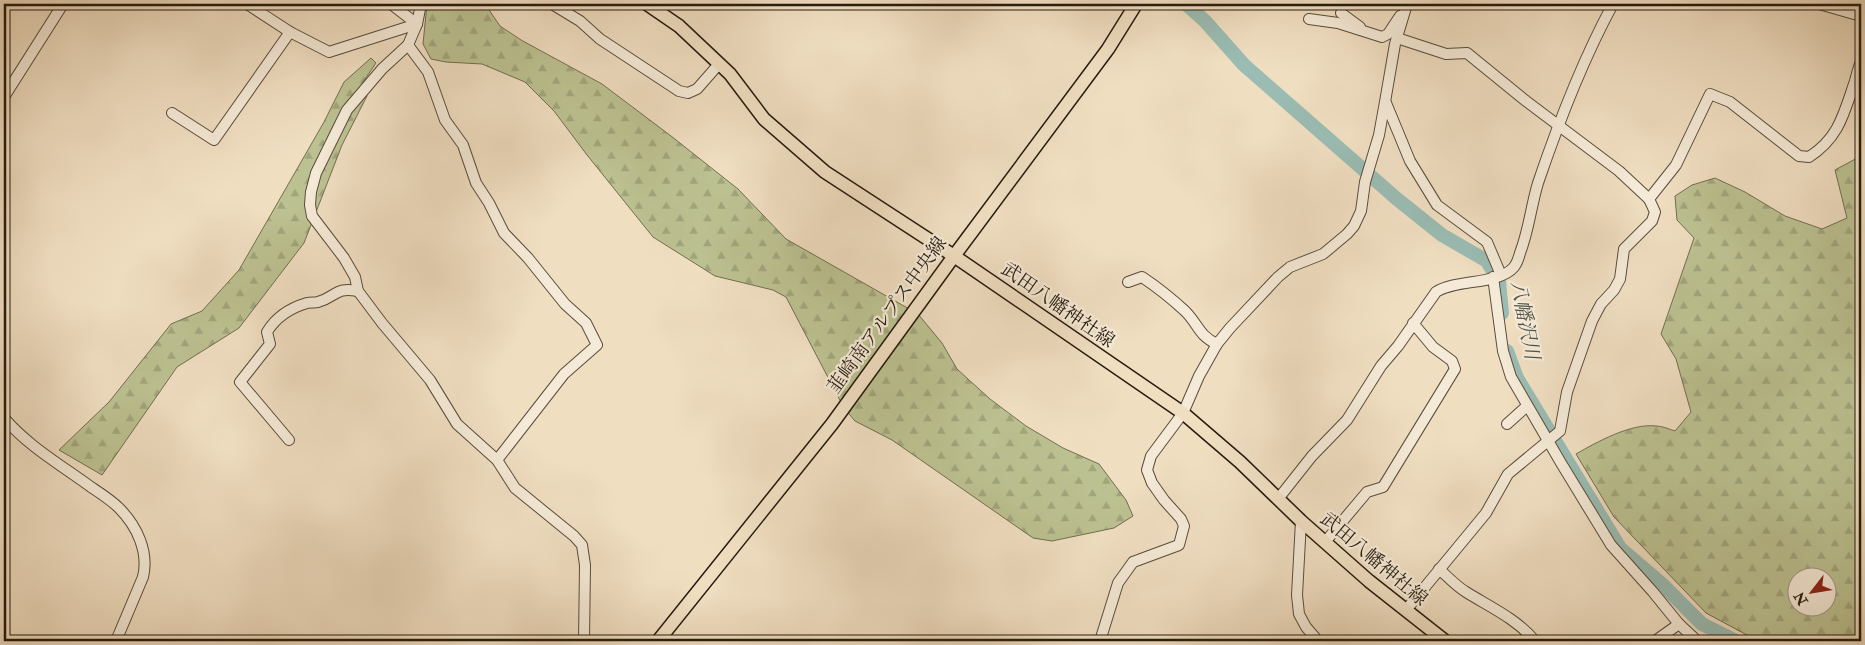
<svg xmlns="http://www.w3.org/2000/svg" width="1865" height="645" viewBox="0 0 1865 645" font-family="'IM FELL Double Pica','Noto Serif JP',serif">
<defs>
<pattern id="forest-firs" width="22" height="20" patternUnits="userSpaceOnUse" patternTransform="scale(1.25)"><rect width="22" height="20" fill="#bcc191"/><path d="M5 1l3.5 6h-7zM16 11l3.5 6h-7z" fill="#a1a57c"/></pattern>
</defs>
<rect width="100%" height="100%" fill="#f0dec1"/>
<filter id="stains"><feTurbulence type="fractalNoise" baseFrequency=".004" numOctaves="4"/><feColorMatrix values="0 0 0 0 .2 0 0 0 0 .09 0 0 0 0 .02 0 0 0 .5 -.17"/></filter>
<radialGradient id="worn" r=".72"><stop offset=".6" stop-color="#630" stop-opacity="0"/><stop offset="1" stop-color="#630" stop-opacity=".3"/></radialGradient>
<g fill="url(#forest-firs)" stroke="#716e50" fill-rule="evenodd">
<polygon points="427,4 485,4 500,26 521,40 602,84 671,136 738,189 786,239 918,314 942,343 957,369 990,399 1026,426 1063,448 1099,464 1126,500 1133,516 1114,528 1052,541 1033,538 892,440 855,421 844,408 786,297 773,290 715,276 653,237 587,155 554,111 525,82 482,64 446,62 431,59 423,44"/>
<polygon points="371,58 376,63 363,82 367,96 342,145 304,243 239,328 177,367 102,475 59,450 109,402 171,324 202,311 239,270 324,122 344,82"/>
<path d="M1861 156V641H1758L1706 613 1614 517 1576 454C1597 442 1631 423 1656 426 1662 426 1669 429 1675 431L1691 412 1676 359 1661 334 1694 238 1677 220 1675 196 1692 185 1715 178 1745 192 1785 216 1822 229 1847 218 1835 170ZM1798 578H1828V608H1798Z"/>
</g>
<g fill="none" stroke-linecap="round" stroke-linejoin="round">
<g stroke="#9abcb3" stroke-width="14">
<polyline points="1186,4 1205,21 1244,65 1397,199 1442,235 1487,261 1499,282 1502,313"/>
<polyline points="1507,351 1517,378 1620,548 1662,584 1702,624 1736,641"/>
</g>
<defs>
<g id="minor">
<polyline points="247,4 290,32 329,52 417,24"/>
<polyline points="391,4 417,24"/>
<polyline points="421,4 417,24 408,45 382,69 347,110 316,173 311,192 310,205 312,216 344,258 355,277 358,291 382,323 430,380 457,424 497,460 515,488 574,536 582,545 585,565 584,641"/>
<polyline points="552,4 580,21 600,39 679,91 688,93 697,89 719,64"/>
<polyline points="1819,4 1861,16"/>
<polyline points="1341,13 1360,27"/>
<polyline points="1309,19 1338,23 1382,37 1388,34 1400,16"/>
<polyline points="1397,38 1446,54 1467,53 1526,101 1619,171 1649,199"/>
<polyline points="408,45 428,72 445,120 463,145 476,183 489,203 504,233 528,258 565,304 586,323 597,345 564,374 497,460"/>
<polyline points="4,97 63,4"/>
<polyline points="1386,103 1410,161 1437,205 1487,242 1501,275"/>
<polyline points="172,113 214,140 290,32"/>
<polyline points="1493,277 1503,351 1511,377 1561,463 1611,545 1653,592 1679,624 1694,638"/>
<path d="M1128 282 1142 277C1157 287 1172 299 1185 311 1199 325 1198 335 1217 344"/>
<path d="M4 418C28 446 61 465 91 487 100 493 111 500 119 508 137 526 149 552 143 577L116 641"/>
<polyline points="1507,424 1527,406"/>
<path d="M289 440 240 382 270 344 267 332C276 317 290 308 307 303 311 302 315 303 318 302 338 296 334 287 358 291"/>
<path d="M1278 499 1312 456 1347 420 1381 366 1398 346 1436 292C1456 279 1499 285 1514 267 1517 263 1519 257 1520 253 1529 230 1531 206 1538 183 1559 121 1582 61 1613 4"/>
<polyline points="1301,521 1297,595 1299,614 1306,627 1318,641"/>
<polyline points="1325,542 1367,492 1383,487 1455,369 1452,361 1433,347 1413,323"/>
<path d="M1439 569C1448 577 1456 586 1466 592 1490 607 1517 619 1535 641"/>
<path d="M1406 610 1486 513 1508 474 1560 431 1567 392 1592 321 1601 304 1614 290 1620 279 1624 249 1652 221 1655 212 1649 199 1676 165 1710 94 1730 102 1799 156 1809 157C1839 138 1844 113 1855 81 1857 74 1858 68 1861 62"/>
<polyline points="1100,641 1118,583 1133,562 1179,545 1184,526 1181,519 1164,500 1152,483 1147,470 1151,456 1183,413 1199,376 1217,344 1230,328 1278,277 1290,267 1323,254 1347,234 1354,226 1361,211 1365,182 1379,135 1385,102 1395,44 1407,4"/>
<polyline points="1655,641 1679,624"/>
</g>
<g id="major">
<polyline points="647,4 679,26 730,74 764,119 825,172 954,256 1183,413 1240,462 1301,521 1369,581 1445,641"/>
<polyline points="658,641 832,424 954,256 1108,49 1136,4"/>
</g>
</defs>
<use href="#minor" stroke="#584c3b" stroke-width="12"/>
<use href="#major" stroke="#261b0e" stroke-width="15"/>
<use href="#minor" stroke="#f5ead7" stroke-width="10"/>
<use href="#major" stroke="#f0dec1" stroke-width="12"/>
</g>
<g text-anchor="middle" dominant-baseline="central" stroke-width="4.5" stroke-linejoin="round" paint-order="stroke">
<g font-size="19" fill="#261b0e" stroke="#f5ead7">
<text transform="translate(1058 305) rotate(35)">武田八幡神社線</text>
<text transform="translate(887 315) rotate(-54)">韮崎南アルプス中央線</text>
<text transform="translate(1374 559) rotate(40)">武田八幡神社線</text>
</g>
<g font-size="20" font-style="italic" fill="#4f5348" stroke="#f5ead7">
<text transform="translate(1525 320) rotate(79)">八幡沢川</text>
</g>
</g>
<rect width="1865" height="645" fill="none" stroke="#f0dec1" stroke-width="20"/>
<rect x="5" y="5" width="1855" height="635" fill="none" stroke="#261b0e" stroke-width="2.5"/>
<rect x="10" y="10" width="1845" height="625" fill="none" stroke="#261b0e"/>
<g transform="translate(1812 592) rotate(239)"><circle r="24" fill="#f5ead7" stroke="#a29787"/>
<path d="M0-4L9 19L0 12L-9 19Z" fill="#8f2418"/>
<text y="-8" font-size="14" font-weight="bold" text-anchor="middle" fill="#261b0e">N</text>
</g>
<rect width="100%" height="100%" filter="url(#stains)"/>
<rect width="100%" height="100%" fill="url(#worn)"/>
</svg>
